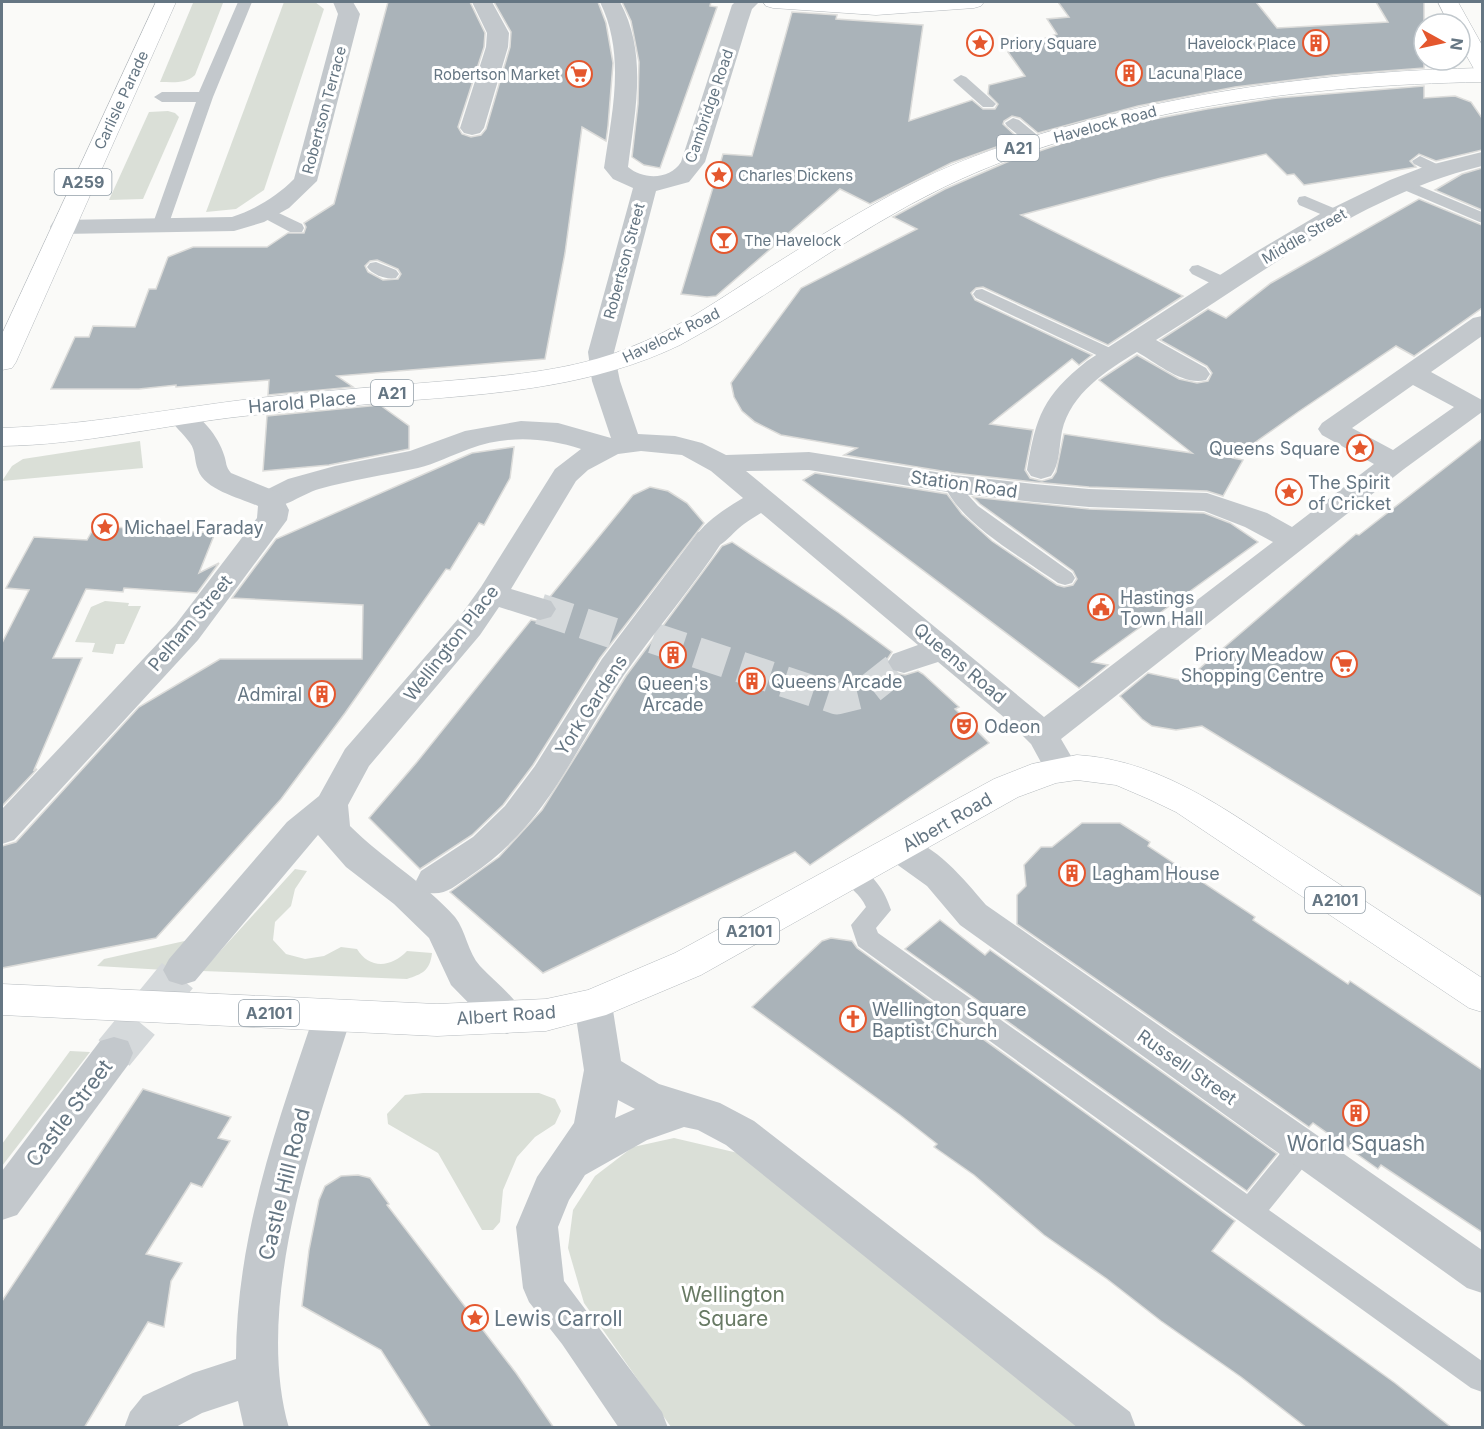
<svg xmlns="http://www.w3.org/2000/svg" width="1484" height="1429" viewBox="0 0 1484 1429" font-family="Inter,sans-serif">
<rect width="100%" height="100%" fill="#fafaf8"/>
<g fill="#dadfd7">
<polygon points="284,2 315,2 324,9 264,190 236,209 206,212"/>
<path d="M193 3H223L195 75C186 84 173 82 160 82Z"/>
<polygon points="168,111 175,113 179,117 143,199 109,200 149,112"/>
<polygon points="140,441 143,468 2,481 12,466 23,459"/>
<polygon points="105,601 129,603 128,606 141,606 124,644 116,644 113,654 92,652 95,643 75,642 91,607"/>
<path d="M295 869 307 871 295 889 291 906 275 922 273 940 286 954 305 959 324 956 341 947 357 949C369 969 391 968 407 951L432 953C430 971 422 974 407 979L202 971Z"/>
<polygon points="189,940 165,970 97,966 104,959"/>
<polygon points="70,1051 90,1052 2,1166 2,1144"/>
<polygon points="423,1093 539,1093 555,1099 561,1111 555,1124 535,1137 517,1157 503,1190 500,1222 493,1230 482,1230 438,1153 388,1124 387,1114 405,1095"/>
<polygon points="674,1138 738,1153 1081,1427 671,1427 584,1303 568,1248 573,1210 595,1176 633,1147"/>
</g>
<g fill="#aab3b9" stroke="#dcdcda" stroke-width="1.5" fill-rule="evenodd">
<path d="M388 2H470L485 33 484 47 458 127 462 134 471 137 481 135 486 129 510 47 511 32 494 2H598L606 23 613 63 608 126 606 141 582 127 565 253 545 359 337 376 353 387 268 395 269 380 176 387V385L139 389H51L75 337H89L93 326 135 327 149 289H156L168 257 193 247H267L288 233H304L306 227 304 223 334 204ZM377 260 398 269 401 274 398 279 383 280 368 272 365 266 370 261Z"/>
<polygon points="622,2 711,2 710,6 717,7 660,168 644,165 632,157 638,104 639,62 631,21"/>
<polygon points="1058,2 1256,2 1277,28 1388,22 1376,2 1424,2 1424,68 1333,75 1235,87 1138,106 1038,133 1020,118 1012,116 1004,121 1003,124 1019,139 951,163 870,204 840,189 716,296 707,297 681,294 723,154 752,156 792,12 837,15 836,19 923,25 909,121 972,100 983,109 995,109 998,104 988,94 989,85 1025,76 1008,52 1057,34 1047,19 1069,17"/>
<polygon points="1424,86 1424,98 1455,96 1471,102 1482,118 1482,150 1436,161 1419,154 1410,161 1416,167 1304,185 1294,174 1287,175 1266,154 1161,178 1021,215 1183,296 1108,345 983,287 976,288 971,293 975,300 1092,355 1079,365 1072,359 990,424 1033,430 1025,470 1030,478 1042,481 1052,478 1056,472 1064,434 1192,453 1099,380 1137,355 1179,379 1197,383 1208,381 1212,373 1207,366 1160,340 1208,309 1226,318 1271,283 1419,199 1482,225 1482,308 1414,356 1396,346 1298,412 1233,458 1243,460 1223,496 1207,491 1089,487 1034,482 954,473 844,455 857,448 781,435 755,422 742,411 734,397 731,383 801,288 917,229 893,217 945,189 1007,162 1072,140 1139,122 1207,109 1277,98"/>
<polygon points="1482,168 1482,210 1435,190 1462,174"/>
<polygon points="380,405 409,426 409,449 329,465 263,471 267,416"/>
<polygon points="1482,439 1482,897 1202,726 1176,730 1152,726 1142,719 1120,696 1148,673 1185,681 1356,534 1359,535"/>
<polygon points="514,447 510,478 484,525 479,523 450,570 446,569 345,713 281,799 156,938 2,968 2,846 16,842 139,707 220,659 362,659 363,605 232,598 276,539 472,453"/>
<polygon points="815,473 947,494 962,514 992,541 1057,585 1064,587 1073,585 1077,579 1073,571 980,504 973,497 1089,509 1204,513 1230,523 1258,542 1092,662 1108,665 1079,688 803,480"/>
<polygon points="650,487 668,491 687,503 704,523 600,658 533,765 503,805 472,835 420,869 369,818 417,762 531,620 541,622 553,618 558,608 553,600 549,598 633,495"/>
<polygon points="95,526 215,533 199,573 219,563 197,593 124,588 123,592 86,589 53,658 82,658 34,770 37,769 2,806 2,643 29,590 6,588 34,537 87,540"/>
<polygon points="732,542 839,613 892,652 886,661 892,672 905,675 918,671 923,674 959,707 955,709 989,743 810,865 795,852 543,973 450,892 499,857 542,810 626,676 722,546"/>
<polygon points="1082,823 1120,823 1150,842 1148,846 1255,917 1253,920 1348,984 1350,981 1482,1070 1482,1232 1381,1165 1378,1169 1313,1123 1309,1127 1017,924 1017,895 1026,886 1024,865 1041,847 1052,847"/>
<polygon points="940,920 985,955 990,950 1277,1154 1247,1191 905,949"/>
<polygon points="831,938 852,941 857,948 1235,1221 1212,1251 1395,1383 1452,1428 1307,1428 1241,1377 1161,1321 1107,1279 1044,1235 974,1175 934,1147 937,1144 900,1115 752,1007 822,941"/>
<polygon points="143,1089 231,1117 218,1138 230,1141 202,1187 191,1183 146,1254 182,1263 171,1281 164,1327 148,1322 84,1428 2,1428 2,1301"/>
<polygon points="358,1175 370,1178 389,1204 387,1205 516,1373 554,1428 431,1428 381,1350 302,1306 309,1250 319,1200 325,1186 341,1176"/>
</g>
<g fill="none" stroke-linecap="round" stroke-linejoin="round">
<g stroke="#d5d9db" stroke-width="31" stroke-dasharray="31 15" stroke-linecap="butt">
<polyline points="540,609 619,635"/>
<polyline points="653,638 837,699 866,692 904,662"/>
</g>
<polyline stroke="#d5d9db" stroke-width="40" stroke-dasharray="40 20" stroke-linecap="butt" points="114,1053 182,970"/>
<defs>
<g id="primary">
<path d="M1482 68V82C1304 85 1106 109 944 187 851 232 770 297 680 345 597 385 506 393 415 400 358 405 301 410 244 416 163 425 83 445 2 446V428C98 425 192 404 287 395 344 389 401 385 458 380 514 375 572 370 626 349 677 330 721 298 767 269 813 240 860 211 908 186 966 156 1027 137 1090 120 1219 86 1349 71 1482 68Z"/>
<path d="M1077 755C1166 760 1238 819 1310 865 1367 903 1425 940 1482 978V1012L1469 1008 1176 812 1151 800 1116 785 1077 780 1056 783 1018 797 701 975 606 1015 546 1031 437 1036 2 1015V984L437 1004 546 999 588 990 675 953 994 779 1032 764Z"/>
</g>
<g id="trunk">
<polygon points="156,2 176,2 16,362 12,368 2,370 2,334"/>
<polygon points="763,2 984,2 981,6 974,8 876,15 773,8 766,6"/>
<polygon points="1438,2 1458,2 1482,45 1482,70 1474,69 1460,44 1460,24 1449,24"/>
</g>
</defs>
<use href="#primary" stroke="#b5babe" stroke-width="1"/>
<use href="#trunk" stroke="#b4b9bd" stroke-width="1"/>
<g fill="#c3c8cc" fill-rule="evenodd">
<polygon points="238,2 252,2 213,97 168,226 160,231 154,230 152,226 196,102 162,102 154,97 162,92 199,92"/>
<polygon points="961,75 966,77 993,101 996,104 993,107 983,107 956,83 953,80"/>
<polygon points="1013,118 1019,120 1042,139 1044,142 1042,145 1030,145 1007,126 1005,123"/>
<polygon points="1420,156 1443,167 1445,170 1437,175 1414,164 1412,161"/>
<polygon points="1403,179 1482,212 1482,223 1397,187 1395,184"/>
<polygon points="1305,196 1343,212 1345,216 1337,221 1299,205 1297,201 1299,197"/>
<polygon points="266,207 302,224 304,228 302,232 290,232 260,216 258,212"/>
<path d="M376 262 396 270 399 274 396 278C386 280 373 275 367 267L370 263Z"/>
<polygon points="1198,265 1232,280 1235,284 1232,288 1220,288 1192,274 1189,270 1192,266"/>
<polygon points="982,289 1119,352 1122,356 1119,360 1107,360 976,298 973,294 976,290"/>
<path d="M954 478 961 480 968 495 978 506 1072 573 1075 578 1072 583 1065 585 1058 583C1023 558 959 523 944 484L947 480Z"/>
<path d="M853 866C873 872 885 891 891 910L876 928 878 933 1247 1194 1292 1139 1302 1136 1312 1139 1316 1148 1312 1157 1269 1210 1482 1361V1392L1471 1388 858 946 851 925 866 907C861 894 847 887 841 875L844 868Z"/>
</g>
<g fill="#c3c8cc" fill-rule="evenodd">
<path d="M600 2H620C648 54 635 111 628 167 643 180 670 180 681 162L732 5 735 2H759L752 9 748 21 705 162 689 182 656 191 614 352 620 381 638 434 675 436 702 443 726 455 809 452 954 475 1034 484 1089 489 1207 493 1267 513 1292 527 1374 464 1322 435 1318 429 1322 423 1473 318 1482 316V336L1431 372 1482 400V412L1404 469 1061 739 1078 768 1073 777 1061 781 1049 777 1031 744 1006 719 938 662 904 673 893 670 888 662 893 654 918 645 761 513C755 517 749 520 744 524 727 536 723 553 698 546L694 539C705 521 725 509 743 498L711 471 682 455 641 451 618 454 588 470 576 481 511 589 551 601 556 609 551 617 540 620 499 607 480 635 369 766 348 805 350 826C383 859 424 882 455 917 466 931 468 953 480 966 496 983 516 997 526 1018L520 1029 507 1034 494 1029 451 985 429 938 394 904 346 867 318 835 195 981 182 985 169 981 163 970 169 959 287 822 319 796 345 749 458 619 481 587 555 469 581 449C544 437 506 435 469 449 452 455 435 464 418 468 385 475 351 480 319 489 299 495 281 512 260 507L255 500 260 493 288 479 335 466 410 451 465 431 521 421 558 423 611 438 592 381 588 352 633 188 613 179 604 168C612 112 626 55 600 2ZM1413 385 1454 407 1393 450 1352 428ZM809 470 954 493 1034 502 1089 507 1204 511 1245 527 1273 542 1044 717 746 471Z"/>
<polygon points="114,1037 128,1041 133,1053 128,1065 17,1215 2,1220 2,1171 100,1041"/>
</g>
<g fill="#c3c8cc" fill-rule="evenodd">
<path d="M333 2H353L360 14 317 181 289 208 264 222 234 231 62 234 53 232 50 227 53 222 62 220 232 217C256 209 276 197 294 179L338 14Z"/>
<polygon points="472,2 492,2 509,33 508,47 484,128 480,133 472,135 464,133 460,128 486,47 487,33"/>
<path d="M1482 152V166C1359 196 1262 274 1156 340L1206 368 1210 374 1206 380C1183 386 1157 363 1137 352 1106 371 1071 393 1062 431 1059 446 1060 464 1051 476L1041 479 1031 476 1027 470C1036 416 1043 396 1087 361L1254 253 1320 214 1390 180 1426 166Z"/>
<path d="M182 408C200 413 219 437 224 455 227 463 225 466 231 473L280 493 289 510 287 520 198 640 14 840 2 844V809L176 624 257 518 258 506C240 498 205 490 198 470 194 460 196 451 190 443 183 433 174 426 168 417L172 411Z"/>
<path d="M709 529 720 532 724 539C694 586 656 629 624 675 573 750 550 822 470 876 452 888 443 898 421 891L416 881 421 871 473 837 505 806 535 766 602 659 698 532Z"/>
<path d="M900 834C937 846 962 877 986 905L1482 1250V1293L1467 1288 960 925 927 886 888 858 882 848 888 838Z"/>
<path d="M593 988 606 993 612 1004 621 1061 659 1084 720 1103 754 1121 1130 1412 1136 1428H1078L726 1145 698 1130 684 1127 647 1140 585 1175 569 1200 558 1227 564 1281 662 1412 668 1428H619L562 1344 529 1302 523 1288 516 1227 537 1177 574 1123 584 1070 574 1004 580 993ZM618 1100 635 1109 615 1118Z"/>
<path d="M333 999 346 1004 352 1015C314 1134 253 1303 289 1428H244L238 1401 202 1413 174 1428H124L130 1412 143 1396 193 1373 236 1359C236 1239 276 1127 314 1015L320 1004Z"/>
</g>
<use href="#primary" fill="#fff" fill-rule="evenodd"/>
<use href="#trunk" fill="#fff" fill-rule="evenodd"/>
</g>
<defs>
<symbol id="sight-ring" viewBox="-11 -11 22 22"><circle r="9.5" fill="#fff" stroke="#e4572e" stroke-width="1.5"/><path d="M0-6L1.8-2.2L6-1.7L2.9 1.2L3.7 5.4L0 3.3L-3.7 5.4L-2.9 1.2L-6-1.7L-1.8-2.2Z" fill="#e4572e"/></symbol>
<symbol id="building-ring" viewBox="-11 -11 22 22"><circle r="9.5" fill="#fff" stroke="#e4572e" stroke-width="1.5"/><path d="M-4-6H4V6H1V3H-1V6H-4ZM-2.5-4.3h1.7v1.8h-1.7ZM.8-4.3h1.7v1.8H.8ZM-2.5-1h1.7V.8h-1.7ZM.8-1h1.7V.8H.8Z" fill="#e4572e"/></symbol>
<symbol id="supermarket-ring" viewBox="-11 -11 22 22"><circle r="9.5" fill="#fff" stroke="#e4572e" stroke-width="1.5"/><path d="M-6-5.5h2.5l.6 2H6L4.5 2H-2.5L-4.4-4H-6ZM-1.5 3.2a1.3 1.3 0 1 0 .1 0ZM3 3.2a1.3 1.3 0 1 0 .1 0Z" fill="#e4572e"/></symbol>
<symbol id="bar-ring" viewBox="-11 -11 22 22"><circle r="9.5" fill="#fff" stroke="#e4572e" stroke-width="1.5"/><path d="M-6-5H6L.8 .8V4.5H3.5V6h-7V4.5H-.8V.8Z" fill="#e4572e"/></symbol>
<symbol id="civic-ring" viewBox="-11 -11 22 22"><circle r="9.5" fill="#fff" stroke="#e4572e" stroke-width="1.5"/><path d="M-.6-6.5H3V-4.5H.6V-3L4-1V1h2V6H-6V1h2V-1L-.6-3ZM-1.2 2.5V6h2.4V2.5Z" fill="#e4572e"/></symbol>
<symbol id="theatre-ring" viewBox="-11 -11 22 22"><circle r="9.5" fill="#fff" stroke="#e4572e" stroke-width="1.5"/><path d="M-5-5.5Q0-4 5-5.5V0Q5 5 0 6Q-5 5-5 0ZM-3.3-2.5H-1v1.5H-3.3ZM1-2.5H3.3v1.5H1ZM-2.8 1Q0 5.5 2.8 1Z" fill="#e4572e"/></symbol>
<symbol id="church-ring" viewBox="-11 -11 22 22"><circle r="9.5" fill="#fff" stroke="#e4572e" stroke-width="1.5"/><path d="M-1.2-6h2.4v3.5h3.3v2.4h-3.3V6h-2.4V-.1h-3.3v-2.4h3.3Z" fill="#e4572e"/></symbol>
</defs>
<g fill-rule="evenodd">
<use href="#sight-ring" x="965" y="28" width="30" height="30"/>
<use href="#building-ring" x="1301" y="28" width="30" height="30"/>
<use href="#building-ring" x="1114" y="58" width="30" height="30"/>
<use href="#supermarket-ring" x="564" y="59" width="30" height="30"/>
<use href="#sight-ring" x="704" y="160" width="30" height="30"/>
<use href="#bar-ring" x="709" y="225" width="30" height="30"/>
<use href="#sight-ring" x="1345" y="433" width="30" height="30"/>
<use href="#sight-ring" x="1274" y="477" width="30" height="30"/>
<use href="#sight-ring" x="90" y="512" width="30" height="30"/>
<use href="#civic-ring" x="1086" y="592" width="30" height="30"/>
<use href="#building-ring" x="658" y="640" width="30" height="30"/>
<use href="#supermarket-ring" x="1329" y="649" width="30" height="30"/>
<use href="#building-ring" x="737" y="666" width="30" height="30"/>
<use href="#building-ring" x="307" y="679" width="30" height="30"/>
<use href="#theatre-ring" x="949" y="711" width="30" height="30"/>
<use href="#building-ring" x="1057" y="858" width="30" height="30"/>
<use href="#church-ring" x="838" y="1004" width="30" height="30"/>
<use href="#building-ring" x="1341" y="1098" width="30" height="30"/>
<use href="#sight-ring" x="460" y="1303" width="30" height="30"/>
</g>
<g text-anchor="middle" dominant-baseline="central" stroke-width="6" stroke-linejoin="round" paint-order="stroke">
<g font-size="15" fill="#657683" stroke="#fff" text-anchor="start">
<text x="1000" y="43">Priory Square</text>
<text x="1296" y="43" text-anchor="end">Havelock Place</text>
<text x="1148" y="73">Lacuna Place</text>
<text x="560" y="74" text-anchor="end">Robertson Market</text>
<text x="738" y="175">Charles Dickens</text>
<text x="744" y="240">The Havelock</text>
</g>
<g font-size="15" fill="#657683" stroke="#fff">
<text transform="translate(121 100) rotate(-65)">Carlisle Parade</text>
<text transform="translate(709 106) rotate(-71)">Cambridge Road</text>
<text transform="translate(324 110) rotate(-75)">Robertson Terrace</text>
<text transform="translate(1105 124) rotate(-15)">Havelock Road</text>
<text transform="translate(1304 236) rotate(-30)">Middle Street</text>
<text transform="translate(624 261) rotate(-75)">Robertson Street</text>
<text transform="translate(671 335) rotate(-26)">Havelock Road</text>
</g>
<g fill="#fff" stroke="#939fa8" stroke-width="1.5">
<rect x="997" y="135" width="42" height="26" rx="4.5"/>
<rect x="54.5" y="169" width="57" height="26" rx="4.5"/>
<rect x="371" y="380" width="42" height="26" rx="4.5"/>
<rect x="1305" y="887" width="60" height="26" rx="4.5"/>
<rect x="719" y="918" width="60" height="26" rx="4.5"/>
<rect x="239" y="1000" width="60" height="26" rx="4.5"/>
</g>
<g font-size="16" font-weight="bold" fill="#657683">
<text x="1018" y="148">A21</text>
<text x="83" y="182">A259</text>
<text x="392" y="393">A21</text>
<text x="1335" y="900">A2101</text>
<text x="749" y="931">A2101</text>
<text x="269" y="1013">A2101</text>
</g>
<g font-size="18" fill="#657683" stroke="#fff">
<text transform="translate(302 402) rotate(-5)">Harold Place</text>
<text transform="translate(964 484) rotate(8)">Station Road</text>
<text transform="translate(190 623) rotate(-50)">Pelham Street</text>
<text transform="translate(451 643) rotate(-52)">Wellington Place</text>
<text transform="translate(960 663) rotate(40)">Queens Road</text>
<text transform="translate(591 705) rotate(-57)">York Gardens</text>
<text transform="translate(947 822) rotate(-30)">Albert Road</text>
<text transform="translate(506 1015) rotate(-4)">Albert Road</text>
<text transform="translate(1187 1067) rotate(35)">Russell Street</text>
</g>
<g font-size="18" fill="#657683" stroke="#fff" text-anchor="start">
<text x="1340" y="448" text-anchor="end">Queens Square</text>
<text x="1308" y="482">The Spirit<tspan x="1308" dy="21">of Cricket</tspan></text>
<text x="124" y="527">Michael Faraday</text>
<text x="1120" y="597">Hastings<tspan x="1120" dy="21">Town Hall</tspan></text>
<text x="1324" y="654" text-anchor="end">Priory Meadow<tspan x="1324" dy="21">Shopping Centre</tspan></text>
<text x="771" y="681">Queens Arcade</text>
<text x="673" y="683" text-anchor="middle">Queen's<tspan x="673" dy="21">Arcade</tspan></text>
<text x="302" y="694" text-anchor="end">Admiral</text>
<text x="984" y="726">Odeon</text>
<text x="1092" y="873">Lagham House</text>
<text x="872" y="1009">Wellington Square<tspan x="872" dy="21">Baptist Church</tspan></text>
</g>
<g font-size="21" fill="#657683" stroke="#fff">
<text transform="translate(69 1113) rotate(-53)">Castle Street</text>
<text transform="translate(284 1184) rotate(-76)">Castle Hill Road</text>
</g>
<g font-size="21" fill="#657683" stroke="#fff">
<text x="1356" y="1143">World Squash</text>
<text x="494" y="1318" text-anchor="start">Lewis Carroll</text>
</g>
<g font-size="21" fill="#687a64" stroke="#fff">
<text x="733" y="1294">Wellington<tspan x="733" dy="24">Square</tspan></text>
</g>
</g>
<rect width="1484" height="1429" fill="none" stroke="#657683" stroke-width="6"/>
<g transform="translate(1442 42) rotate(98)"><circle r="28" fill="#ffffff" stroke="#c1c8cd" stroke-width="1.5"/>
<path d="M0-4.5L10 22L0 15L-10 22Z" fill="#e4572e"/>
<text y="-9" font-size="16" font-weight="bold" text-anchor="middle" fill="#657683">N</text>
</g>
</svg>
